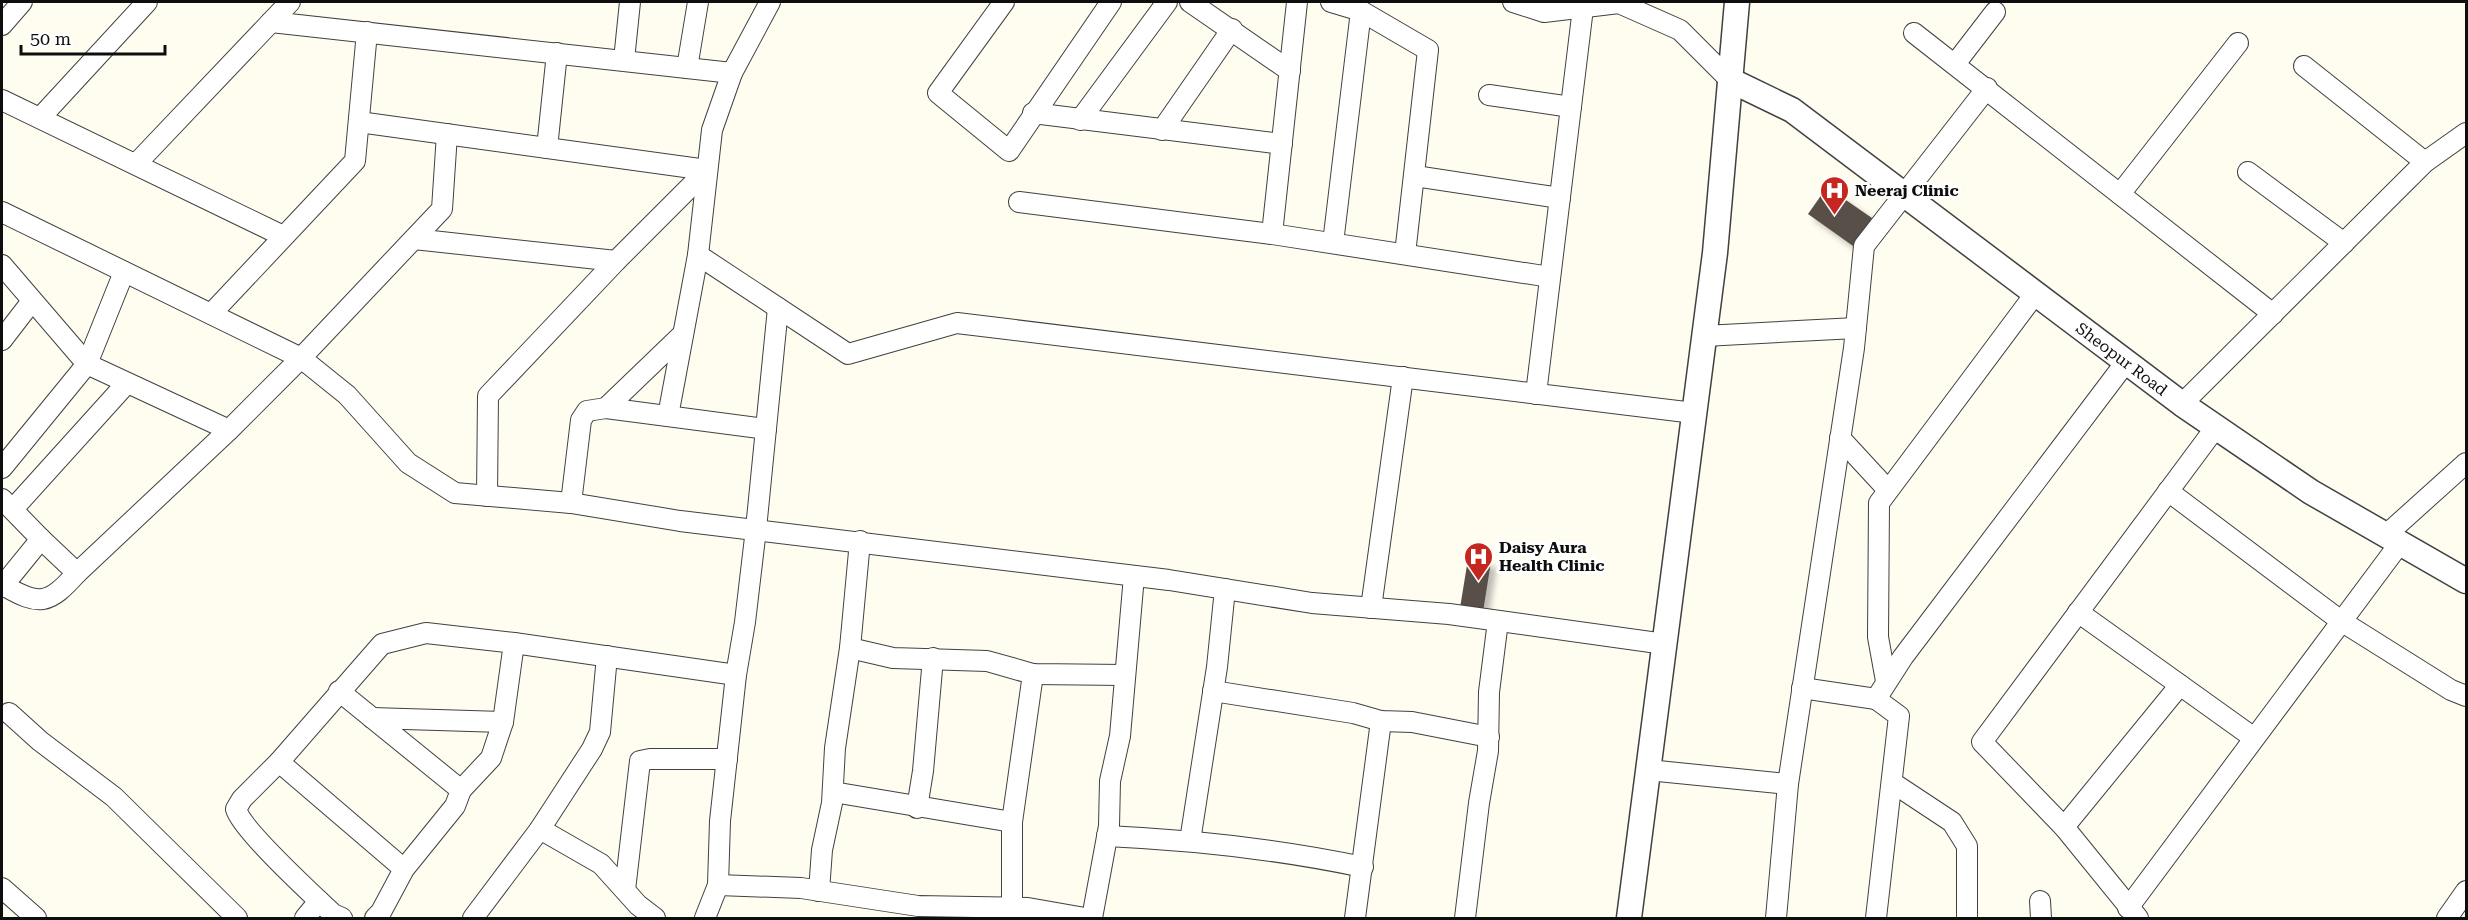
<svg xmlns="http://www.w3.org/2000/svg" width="2468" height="920" viewBox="0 0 2468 920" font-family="'Roboto Serif',serif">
<defs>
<filter id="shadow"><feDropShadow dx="5.5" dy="5.5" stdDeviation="3" flood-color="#0004"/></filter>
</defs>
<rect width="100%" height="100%" fill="#fffdf0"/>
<g fill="#58504a" filter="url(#shadow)">
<polygon points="1827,187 1872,218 1853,246 1808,214"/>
<polygon points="1468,559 1491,562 1483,612 1460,608"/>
</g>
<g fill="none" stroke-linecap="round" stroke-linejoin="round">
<defs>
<g id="minor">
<polyline points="1004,2 938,93 1009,151 1111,2"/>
<polyline points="1190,2 1290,71"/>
<polyline points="1331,2 1361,11 1428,50 1405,254"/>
<polyline points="1513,2 1544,12 1619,3 1680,30 1730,80"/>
<polyline points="271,22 732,73"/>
<polyline points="2,25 22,2"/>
<polyline points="1914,33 2273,314"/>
<polyline points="624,60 630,2"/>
<polyline points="1955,64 1995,12"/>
<polyline points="2304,66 2425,162"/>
<polyline points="687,68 698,2"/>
<polyline points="1489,95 1571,107"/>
<polyline points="2,100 283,236"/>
<polyline points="1033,113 1282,144"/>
<polyline points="40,118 147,2"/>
<polyline points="1080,120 1167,2"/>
<polyline points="359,122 707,170"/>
<polyline points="1162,130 1232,29"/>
<polyline points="547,148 557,53"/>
<polyline points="136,164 290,2"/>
<polyline points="2248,172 2344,243"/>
<polyline points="1415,176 1560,198"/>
<polyline points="2120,194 2238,43"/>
<polyline points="1019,202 1272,234 1550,277"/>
<polyline points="2,212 301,358 347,395 408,463 455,493 571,503 680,521 1169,580 1312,603 1449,614 1665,644"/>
<polyline points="1272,234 1297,2"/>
<polyline points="414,239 616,261"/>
<polyline points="1333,243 1361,11"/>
<polyline points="698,255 848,354 957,323 1694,413"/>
<polyline points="2,265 87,364 229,430"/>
<polyline points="211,314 355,161 367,32"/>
<polyline points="1704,336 1856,328"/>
<polyline points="2,340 32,301"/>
<polyline points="1536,394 1583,8"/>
<polyline points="2182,404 2425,162 2466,133"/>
<polyline points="606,408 683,334"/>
<polyline points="668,416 698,255 712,130 732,73 770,2"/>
<polyline points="1840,438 1888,490"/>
<polyline points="2,468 87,364 124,272"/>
<polyline points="2168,491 2341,621 2451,690 2466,696"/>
<polyline points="487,496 488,396 616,261 707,170"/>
<polyline points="2,499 41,539"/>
<polyline points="571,503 581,420 587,411 606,408 766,429"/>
<polyline points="13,509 126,384"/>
<polyline points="2386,535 2466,463"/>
<path d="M3 585C40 607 49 604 77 573"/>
<polyline points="2,587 41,539 77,573 229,430 301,358 442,209 447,134"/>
<polyline points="1371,608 1403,377"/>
<polyline points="2078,612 2180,685"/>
<polyline points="850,648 893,658 987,661 1033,674 1124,675"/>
<polyline points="1886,681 1878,637 1879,503 2035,294"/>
<polyline points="1802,688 1876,699 1903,657 2126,362"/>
<polyline points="339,691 461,790"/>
<polyline points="1213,691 1353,713 1381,721 1412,722 1489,737"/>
<polyline points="9,713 40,741 114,797 237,918"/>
<polyline points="372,718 503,722"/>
<polyline points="279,762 404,869"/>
<polyline points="1648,770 1788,784"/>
<polyline points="1893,783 1952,822 1967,846 1967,918"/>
<polyline points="833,792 1012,822"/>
<polyline points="917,808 923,771 933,658"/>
<polyline points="2064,827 2180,685 2254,738"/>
<polyline points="540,829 601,864 638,905 655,918"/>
<path d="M1107 836C1193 840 1278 849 1363 867"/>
<polyline points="1190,841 1217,667 1225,589"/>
<polyline points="718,885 801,888 918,906 1028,908 1085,918"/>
<polyline points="2,888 36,918"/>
<polyline points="625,890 640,761 650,759 727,759"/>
<polyline points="819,891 822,850 832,803 835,748 850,648 860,541"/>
<polyline points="2040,901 2041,918"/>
<polyline points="1012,908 1012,822 1033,674"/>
<polyline points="2128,908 2400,543"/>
<polyline points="305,918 319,901"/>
<path d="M342 918 333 914C314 896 241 829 236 809L242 799 279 762 382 644 426 633 514 643 736 675"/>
<polyline points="375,918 381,912 404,869 455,806 461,790 491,758 503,722 514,643"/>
<polyline points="473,918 540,829 592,749 600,732 607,656"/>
<polyline points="705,918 718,885 720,821 736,675 745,622 756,529 778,308"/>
<polyline points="1092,918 1109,826 1110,781 1120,736 1134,576"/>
<polyline points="1355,918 1381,721"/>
<polyline points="1465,918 1479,803 1488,751 1489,692 1498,621"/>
<polyline points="1776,918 1788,784 1854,348 1864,246 1987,88"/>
<polyline points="1876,918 1899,716 1876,699"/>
<polyline points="2138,918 2064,827 1982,742 2216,427"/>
<polyline points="2447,918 2466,891"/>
</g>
<g id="tertiary">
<path id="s1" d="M1730 80 1792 110 2182 404 2311 492 2466 581"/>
<polyline points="1629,918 1715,253 1737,2"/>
</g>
</defs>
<use href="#minor" stroke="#414141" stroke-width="22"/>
<use href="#tertiary" stroke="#414141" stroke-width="27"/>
<use href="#minor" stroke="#fff" stroke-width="20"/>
<use href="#tertiary" stroke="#fff" stroke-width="24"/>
</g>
<defs>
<symbol id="hospital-pin" viewBox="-11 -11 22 30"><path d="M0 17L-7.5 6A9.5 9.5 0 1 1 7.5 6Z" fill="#c52620" stroke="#fff"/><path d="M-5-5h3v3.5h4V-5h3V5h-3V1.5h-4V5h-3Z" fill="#fff"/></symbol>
</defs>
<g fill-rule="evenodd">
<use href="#hospital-pin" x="1818" y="174" width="33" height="45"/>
<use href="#hospital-pin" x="1462" y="540" width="33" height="45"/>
</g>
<g text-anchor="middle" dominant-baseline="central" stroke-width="6" stroke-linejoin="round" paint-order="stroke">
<g font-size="16" font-weight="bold" fill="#0e0e0e" stroke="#fff" text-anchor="start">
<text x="1855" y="190">Neeraj Clinic</text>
<text x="1499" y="547">Daisy Aura<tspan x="1499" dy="18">Health Clinic</tspan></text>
</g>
<g font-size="16" fill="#0e0e0e" stroke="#fff">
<text stroke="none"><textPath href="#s1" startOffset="482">Sheopur Road</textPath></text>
</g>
</g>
<rect width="2468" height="920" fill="none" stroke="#0e0e0e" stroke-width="6"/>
<path d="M21 45v9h144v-9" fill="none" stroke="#0e0e0e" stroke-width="3"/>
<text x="30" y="45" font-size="18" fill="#0e0e0e" stroke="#ffffff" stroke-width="4.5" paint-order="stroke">50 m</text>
</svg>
